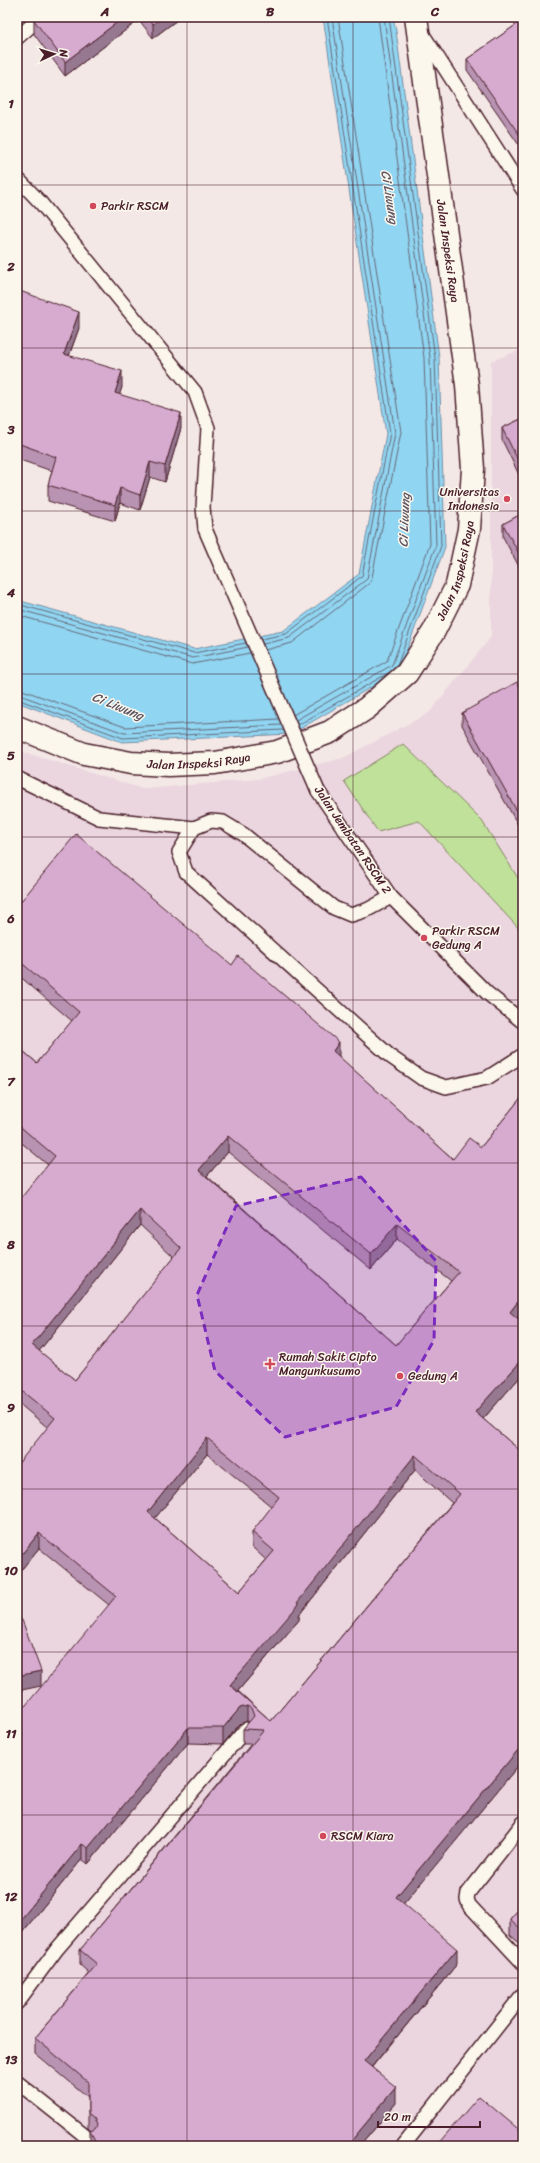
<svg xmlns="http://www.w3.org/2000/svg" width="540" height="2163" viewBox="0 0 540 2163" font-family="Sriracha,sans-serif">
<rect width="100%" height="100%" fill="#f4e8e6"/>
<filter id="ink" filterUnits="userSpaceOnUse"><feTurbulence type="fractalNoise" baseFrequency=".025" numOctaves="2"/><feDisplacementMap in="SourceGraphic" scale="8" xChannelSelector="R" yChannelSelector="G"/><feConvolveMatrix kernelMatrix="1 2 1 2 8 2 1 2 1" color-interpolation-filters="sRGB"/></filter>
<g filter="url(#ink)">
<polygon fill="#ebd6df" points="523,349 523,2146 17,2146 17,750 143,789 258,779 343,758 429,713 491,637 491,361"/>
<polygon fill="#bfe19a" stroke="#848062" points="403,744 482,821 523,886 523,933 419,821 378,832 344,781"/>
<polygon fill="#90d5f1" stroke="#748ca2" points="323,17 393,17 396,31 439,357 445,547 399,671 291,734 122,742 17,702 17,600 194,649 283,631 359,574 386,434"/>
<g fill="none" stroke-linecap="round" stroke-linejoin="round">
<g stroke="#66687a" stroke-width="1">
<polyline points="389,17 435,358 441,546 397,666"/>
<polyline points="17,604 194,653 246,643"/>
<polyline points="17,609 193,658 248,647"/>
<polyline points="17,615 192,664 250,653"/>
<polyline points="261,639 286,634 362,576 390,433 327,17"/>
<polyline points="263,644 289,638 367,579 395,433 332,17"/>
<polyline points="265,650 292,643 371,582 401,432 338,17"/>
<polyline points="17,688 125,727 279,719"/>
<polyline points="17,694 124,733 281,725"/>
<polyline points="17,699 123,738 283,730"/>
<polyline points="293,715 387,661 430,544 424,358 378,17"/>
<polyline points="296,720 392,665 436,545 430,358 384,17"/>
<polyline points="298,725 390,672"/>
</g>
<defs>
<g id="lane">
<polyline points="422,33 523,190"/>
<polyline points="17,38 41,17"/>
<polyline points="17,178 40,202 195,392 208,428 203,507 205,529"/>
<polyline points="17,778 99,818 194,828"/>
<polyline points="318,791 391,897 487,993 523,1022"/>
<polyline points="391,897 367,910 351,915 334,908 243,834 223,822 211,821 194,828 179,852 186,872 391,1057 421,1078 446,1087 487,1078 523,1055"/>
<polyline points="523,1823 468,1893 467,1899 469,1905 523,1963"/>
<polyline points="17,2003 57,1949 246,1729"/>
<polyline points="17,2082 89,2139"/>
<polyline points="403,2146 523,1994"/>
</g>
<g id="street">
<path id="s1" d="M17 727 84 754 131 763 168 765 215 763 277 752 330 732 367 708 407 673 434 631 457 585 469 529 473 469 467 385 416 17"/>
</g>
</defs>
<use href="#lane" stroke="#4a1f2b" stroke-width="16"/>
<use href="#street" stroke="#4a1f2b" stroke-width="25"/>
<use href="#lane" stroke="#fbf7ec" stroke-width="13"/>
<use href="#street" stroke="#fbf7ec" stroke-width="22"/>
<defs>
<polyline id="lane-bridge" points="205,529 318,791"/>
</defs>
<use href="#lane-bridge" stroke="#4a1f2b" stroke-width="16" stroke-linecap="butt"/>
<use href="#lane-bridge" stroke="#fbf7ec" stroke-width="13"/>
</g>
<g fill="#b893b2" stroke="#4a1f2b" fill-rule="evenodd">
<polygon points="21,17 29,17 24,21"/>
<polygon points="37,17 181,17 153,38 139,20 65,76 34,34 34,20"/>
<polygon points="523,20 523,151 467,70 467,59"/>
<polygon points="17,290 79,328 69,356 122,387 119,395 181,428 165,482 150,477 140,510 120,503 115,521 48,501 48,485 52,471 17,459"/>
<polygon points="523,418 523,483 502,440 502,428"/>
<polygon points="523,513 523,574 503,537 503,524"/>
<polygon points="523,692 523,834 462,725 462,713"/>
<path d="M17 906 339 1057 453 1159 481 1147 523 1095V1311L517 1318 523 1323V1378L521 1376 483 1419 523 1453V1760L403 1904 457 1964 372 2067 396 2103 360 2146H90V2131H91L88 2128V2097L35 2053V2038L89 1973 80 1965V1950L251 1744H243V1729L249 1722 247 1721 240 1724 223 1744 188 1743 88 1864 82 1859 17 1939 109 1605 39 1548 17 1575 47 1427 17 1402V1204L48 1165 17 1139V1046L37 1063 72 1021 17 974ZM228 1152 371 1270 397 1239 451 1281 396 1345 207 1176ZM140 1225 174 1257 75 1380 39 1351ZM207 1454 272 1507 252 1532V1547L266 1560 239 1592 155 1518ZM415 1470 452 1503 271 1721 238 1691 299 1620V1615Z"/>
<polygon points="523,1904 523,1946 510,1935 510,1919"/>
</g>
<g fill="#967891" stroke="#4a1f2b">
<polygon points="24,17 29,17 24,21"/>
<polygon points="124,17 139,17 139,20 65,76 65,62"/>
<polygon points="163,17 181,17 153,38 153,24"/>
<polygon points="79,312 79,328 64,369 64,354"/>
<polygon points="122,371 122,387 115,409 115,393"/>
<polygon points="181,413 181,428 165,482 165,466"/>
<polygon points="150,462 150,477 140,510 140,495"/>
<polygon points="120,488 120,503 115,521 115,505"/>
<polygon points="339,1042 339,1058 333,1051"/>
<polygon points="228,1136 228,1152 199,1185 199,1170"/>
<polygon points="140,1210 140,1225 32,1360 32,1345"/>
<polygon points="397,1224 397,1239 371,1270 371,1254"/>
<polygon points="523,1295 523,1311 510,1327 510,1312"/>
<polygon points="521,1361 521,1376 475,1428 475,1412"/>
<polygon points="207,1438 207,1454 148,1527 148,1512"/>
<polygon points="415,1455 415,1470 299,1615 299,1620 230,1700 230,1685"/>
<polygon points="39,1533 39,1548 17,1575 17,1560"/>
<polygon points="41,1671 41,1686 17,1691 17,1676"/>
<polygon points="247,1706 247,1721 240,1724 223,1744 223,1728 240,1708"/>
<polygon points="188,1728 188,1743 88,1864 88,1848"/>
<polygon points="523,1744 523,1760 396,1913 396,1897"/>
<polygon points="82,1844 82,1859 17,1939 17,1924"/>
<polygon points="457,1949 457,1964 364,2076 364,2061"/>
<polygon points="396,2087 396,2103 360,2146 347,2146"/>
</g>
<g fill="#d6abcf" stroke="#4a1f2b" fill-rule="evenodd">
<polygon points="37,17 124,17 65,62 34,20"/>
<polygon points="148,17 163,17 153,24"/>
<polygon points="523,20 523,140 467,59"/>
<polygon points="17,290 79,312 64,354 122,371 115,393 181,413 165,466 150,462 140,495 120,488 115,505 48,485 56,457 17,443"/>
<polygon points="523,418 523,470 502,428"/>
<polygon points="523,513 523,561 503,524"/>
<polygon points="517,682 523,692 523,822 462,713"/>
<path d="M76 834 232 965 238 956 339 1042 333 1051 453 1159 469 1138 481 1147 523 1095V1295L510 1312 523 1323V1362L521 1361 475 1412 523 1453V1744L396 1897 457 1949 364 2061 396 2087 347 2146H98L90 2131 95 2129 97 2125 94 2118 88 2113V2082L35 2038 97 1964 80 1950 264 1730 243 1729 254 1716 251 1708 247 1706 240 1708 223 1728H188L88 1848 82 1844 17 1924V1716L116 1596 39 1533 17 1560V1465L55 1418 17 1387V1203L55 1156 17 1124V1046L37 1063 79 1012 17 959V906ZM228 1136 371 1254 397 1224 459 1272 396 1345 199 1170ZM140 1210 181 1248 75 1380 32 1345ZM207 1438 279 1497 252 1532 274 1551 239 1592 148 1512ZM415 1455 460 1494 271 1721 230 1685 299 1604 297 1603Z"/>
<polygon points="17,1617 22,1620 41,1671 17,1676"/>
<polygon points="523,1904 523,1931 510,1919"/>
<polygon points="479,2096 523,2133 523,2146 436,2146"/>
</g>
</g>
<path fill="#7b2cbf" fill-opacity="0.2" stroke="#7b2cbf" stroke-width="3" stroke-dasharray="8 5" stroke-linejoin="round" d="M361 1177 436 1261 434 1340 396 1407 285 1437 215 1371 197 1295 236 1206Z"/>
<path fill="none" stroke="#4a1f2b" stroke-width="1" stroke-opacity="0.55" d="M187 17V2146M353 17V2146M17 185H523M17 348H523M17 511H523M17 674H523M17 837H523M17 1000H523M17 1163H523M17 1326H523M17 1489H523M17 1652H523M17 1815H523M17 1978H523"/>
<g fill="#d1495b" stroke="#fbf7ec" stroke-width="1.5">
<circle cx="93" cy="206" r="4"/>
<circle cx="507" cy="499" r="4"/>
<circle cx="424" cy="938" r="4"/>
<path d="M268 1358h4v4h4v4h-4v4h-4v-4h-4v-4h4z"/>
<circle cx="400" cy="1376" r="4"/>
<circle cx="323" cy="1836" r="4"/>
</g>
<g text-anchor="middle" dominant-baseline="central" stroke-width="3" stroke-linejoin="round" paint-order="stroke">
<g font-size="12" fill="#4a1f2b" stroke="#fbf7ec" text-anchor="start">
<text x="101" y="206">Parkir RSCM</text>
<text x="499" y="492" text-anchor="end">Universitas<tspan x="499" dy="14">Indonesia</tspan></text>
<text x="432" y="931">Parkir RSCM<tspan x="432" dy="14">Gedung A</tspan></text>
<text x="279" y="1357">Rumah Sakit Cipto<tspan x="279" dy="14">Mangunkusumo</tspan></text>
<text x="408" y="1376">Gedung A</text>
<text x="331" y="1836">RSCM Kiara</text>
</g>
<g font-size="12" fill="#4a1f2b" stroke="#fbf7ec">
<text transform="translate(448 251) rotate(82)">Jalan Inspeksi Raya</text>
<text stroke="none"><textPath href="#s1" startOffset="536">Jalan Inspeksi Raya</textPath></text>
<text stroke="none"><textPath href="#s1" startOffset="188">Jalan Inspeksi Raya</textPath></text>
<text transform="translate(353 840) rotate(56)">Jalan Jembatan RSCM 2</text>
</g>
<g font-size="13" font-style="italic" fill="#5f5666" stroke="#fbf7ec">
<text transform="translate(390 197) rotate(81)">Ci Liwung</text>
<text transform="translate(404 520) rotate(-88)">Ci Liwung</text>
<text transform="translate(118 706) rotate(22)">Ci Liwung</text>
</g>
</g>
<rect width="540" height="2163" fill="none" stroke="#fbf7ec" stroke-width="44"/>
<g transform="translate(54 54) rotate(86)" stroke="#fbf7ec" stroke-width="3" paint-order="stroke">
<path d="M0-3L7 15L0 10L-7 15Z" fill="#4a1f2b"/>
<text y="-6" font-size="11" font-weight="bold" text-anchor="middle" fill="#4a1f2b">N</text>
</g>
<path d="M378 2121v6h102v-6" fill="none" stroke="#4a1f2b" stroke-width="2"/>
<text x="384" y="2121" font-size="12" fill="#4a1f2b" stroke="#fbf7ec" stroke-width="3" paint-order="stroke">20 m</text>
<rect x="22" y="22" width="496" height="2119" fill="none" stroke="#4a1f2b" stroke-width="1.5"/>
<g font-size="13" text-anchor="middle" font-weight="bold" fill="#4a1f2b">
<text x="105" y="16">A</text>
<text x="270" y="16">B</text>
<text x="435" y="16">C</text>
<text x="11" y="108">1</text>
<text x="11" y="271">2</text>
<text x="11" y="434">3</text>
<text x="11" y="597">4</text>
<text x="11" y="760">5</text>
<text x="11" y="923">6</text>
<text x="11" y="1086">7</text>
<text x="11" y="1249">8</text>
<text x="11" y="1412">9</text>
<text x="11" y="1575">10</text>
<text x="11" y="1738">11</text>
<text x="11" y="1901">12</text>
<text x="11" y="2064">13</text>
</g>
</svg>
